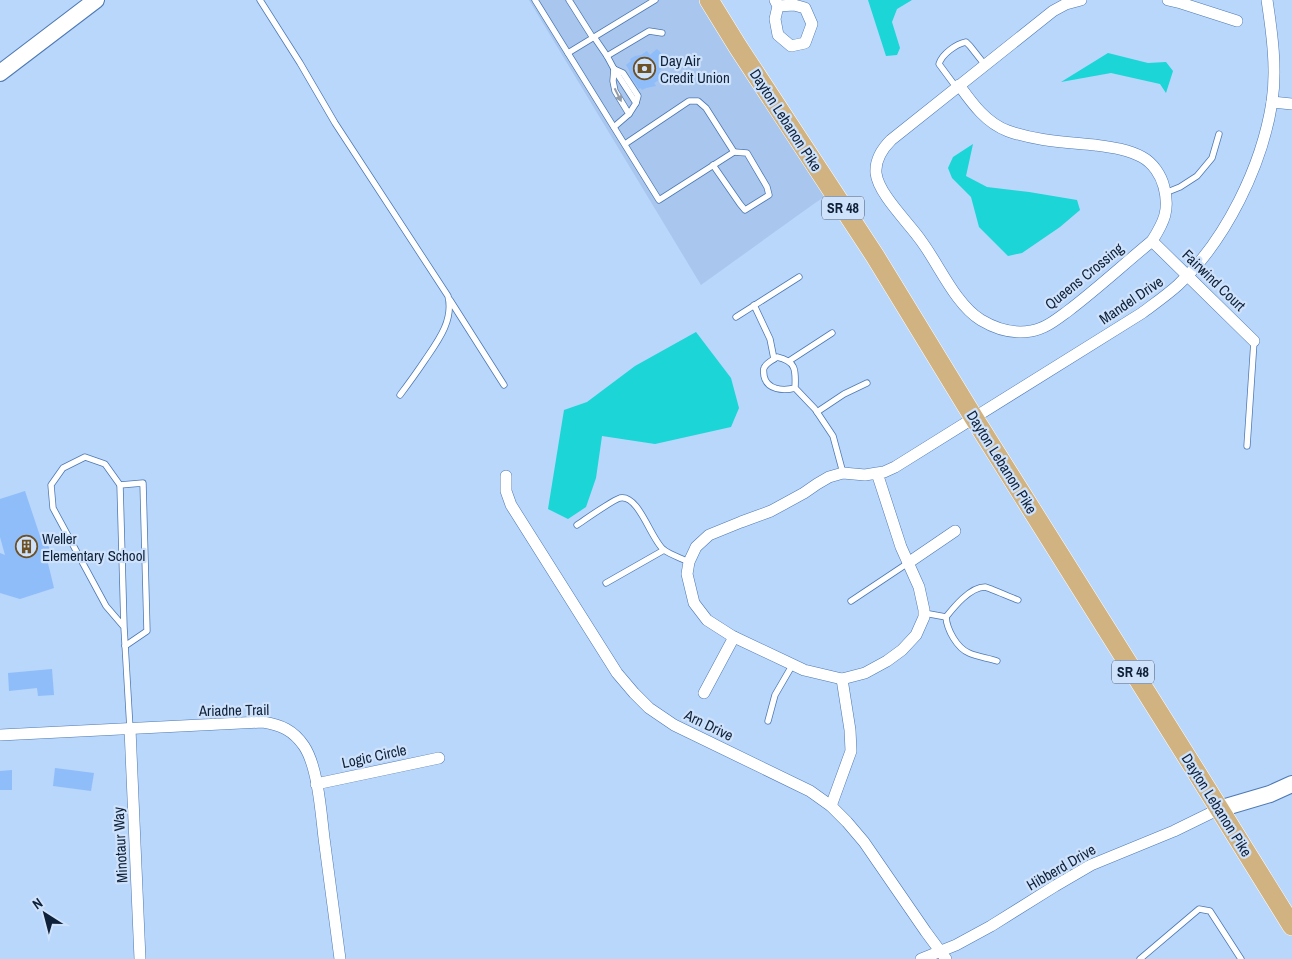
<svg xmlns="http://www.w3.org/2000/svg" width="1292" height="959" viewBox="0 0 1292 959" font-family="'Archivo Narrow',sans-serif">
<rect width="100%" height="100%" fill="#b9d6fb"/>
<polygon fill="#a8c6ee" points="529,0 711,0 833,191 815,203 701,285"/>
<g fill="#1bd5d6">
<polygon points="868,0 912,0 897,9 892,22 900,48 897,55 886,56"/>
<polygon points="1108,53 1148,63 1166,62 1173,71 1166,93 1160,84 1111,73 1061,82"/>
<polygon points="973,144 966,176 987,187 1029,192 1077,200 1080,210 1060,227 1022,253 1008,256 979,227 971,197 952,178 948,168 953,157"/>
<polygon points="696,332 731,378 739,408 731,427 655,444 602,436 596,478 586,507 568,519 548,509 564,410 587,402 635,366"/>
</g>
<g fill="#8ebdfa">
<polygon points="657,49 664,56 662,58 667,65 659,71 664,77 654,83 656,86 646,88 642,90 641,88 639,89 631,77 629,70 626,65 631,61 630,59 635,56 641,55 647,51 650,55"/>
<polygon points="25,491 42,542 47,540 50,551 46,555 54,588 20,599 0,593 0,553 5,555 0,537 0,499"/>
<polygon points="52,669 54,695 38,696 37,688 9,691 8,673"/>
<polygon points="55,768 94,773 91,791 53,786"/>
<polygon points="12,770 12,790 0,790 0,771"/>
</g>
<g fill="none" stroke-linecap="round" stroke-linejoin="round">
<defs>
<g id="lane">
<path d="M260 0 300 63 335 123 448 296C454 320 438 341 425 360 417 372 409 383 400 395"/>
<polyline points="535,0 659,200 734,152 706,108 698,101 689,101 625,144"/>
<polyline points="569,0 593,38"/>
<polyline points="594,37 607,56 614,69 613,81 615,91 629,114 614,127"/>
<polyline points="568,53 655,0"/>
<polyline points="607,56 649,31 662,33"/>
<polyline points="614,69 636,103 629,114"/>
<polyline points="614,69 623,73 638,96 636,103"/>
<path d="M956 87 939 64C942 54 956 44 966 42L970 46 985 65"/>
<polyline points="713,165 740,204 745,210 769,195 767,187 747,153 734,152"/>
<polyline points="1165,193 1180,187 1197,176 1212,158 1219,134"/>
<polyline points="450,300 504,385"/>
<polyline points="754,305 770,339 774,359"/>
<polyline points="736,317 799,277"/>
<polyline points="789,361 832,333"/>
<path d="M795 388C796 370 796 361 777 357 773 360 766 363 764 368 763 370 764 374 764 376 767 390 783 391 795 388L815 409 833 436 843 473"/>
<polyline points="817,412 844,394 867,383"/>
<polyline points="1247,446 1254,341"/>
<polyline points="120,485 143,483 147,631 125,646"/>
<path d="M577 525C586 519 611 501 620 498 639 494 651 540 664 550 671 555 681 558 689 562"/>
<polyline points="606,583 664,550"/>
<polyline points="851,601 908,563"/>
<path d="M924 613 946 617C954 607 970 587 985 587 990 588 1012 598 1018 600"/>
<path d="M946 617C947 630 957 648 969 653 978 657 988 658 997 661"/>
<polyline points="124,627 120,485 105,464 85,457 63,468 51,485 53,508 106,606 124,627 130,729"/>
<polyline points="768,721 775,695 793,664"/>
<polyline points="1140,959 1199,909 1210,911 1241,959"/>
</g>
<g id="street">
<polyline points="775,0 778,6 775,19 778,35 791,46 805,43 812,24 805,8 794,5 778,6"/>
<polyline points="1168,0 1181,3 1237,21"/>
<path d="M959 85C972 103 986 123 1008 131 1036 141 1066 142 1095 145 1110 147 1128 149 1142 157 1153 163 1161 175 1164 187 1170 210 1164 222 1152 241 1124 264 1097 289 1068 311 1057 319 1045 329 1031 331 1014 334 996 329 981 320 956 305 939 265 922 242 910 224 878 194 876 173 875 160 882 149 891 140L1053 11 1066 4 1081 0"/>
<polyline points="1272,102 1292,104"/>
<polyline points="1152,241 1254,341"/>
<path d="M877 473 901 547 919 587 924 610V617L916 635 902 650 887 661 865 673 842 679 804 670 732 636 707 620 694 603 687 574 689 562 696 547 709 535 741 522 771 511 804 493 817 484 829 477 843 473 865 475 877 473 884 472 895 467 1142 313C1154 304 1167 295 1178 285 1226 240 1262 166 1272 102 1277 69 1272 33 1267 0"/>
<polyline points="506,476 506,491 511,505 617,673 634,693 649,708 674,725 810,791 831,806 847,822 864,842 926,932 946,959"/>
<polyline points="908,563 955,531"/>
<polyline points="704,693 734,637"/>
<polyline points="130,729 140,959"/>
<path d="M0 735 263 722C281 725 293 730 304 746 318 767 321 813 324 838 329 878 335 919 340 959"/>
<polyline points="316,784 439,758"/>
<polyline points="831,806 851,751 850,730 842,679"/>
<polyline points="921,959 956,945 991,926 1055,886 1091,865 1174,831 1219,809"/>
</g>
<g id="secondary">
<polyline points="0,73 96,0"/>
<polyline points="1219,809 1270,794 1292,784"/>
</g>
<polyline id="primary" points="709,0 738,47 875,256 974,418 1192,765 1292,926"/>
</defs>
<use href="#lane" stroke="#4d79b2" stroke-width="7"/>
<use href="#street" stroke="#4d79b2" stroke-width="12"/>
<use href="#secondary" stroke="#4d79b2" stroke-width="18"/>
<use href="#primary" stroke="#fff" stroke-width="20"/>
<use href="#lane" stroke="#fff" stroke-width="5.5"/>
<use href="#street" stroke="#fff" stroke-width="11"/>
<use href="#secondary" stroke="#fff" stroke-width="16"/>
<use href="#primary" stroke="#d1b382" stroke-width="19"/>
</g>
<defs><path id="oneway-solid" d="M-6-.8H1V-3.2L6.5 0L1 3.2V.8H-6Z" transform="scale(1.25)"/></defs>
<use fill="#939ba5" href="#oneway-solid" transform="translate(618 95) rotate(63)"/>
<defs>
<symbol id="bank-ring" viewBox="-11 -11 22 22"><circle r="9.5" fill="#cfe2fb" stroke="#6d5024" stroke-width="1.5"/><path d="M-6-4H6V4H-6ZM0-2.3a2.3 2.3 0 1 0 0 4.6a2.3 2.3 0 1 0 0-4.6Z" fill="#6d5024"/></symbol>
<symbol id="building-ring" viewBox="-11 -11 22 22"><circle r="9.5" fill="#cfe2fb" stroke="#6d5024" stroke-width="1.5"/><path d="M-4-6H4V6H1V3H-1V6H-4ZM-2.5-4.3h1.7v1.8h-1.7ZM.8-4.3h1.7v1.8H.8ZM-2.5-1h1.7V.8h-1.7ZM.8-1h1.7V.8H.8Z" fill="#6d5024"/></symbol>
</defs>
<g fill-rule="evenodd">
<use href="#bank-ring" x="632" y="56" width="25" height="25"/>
<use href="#building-ring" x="14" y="534" width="25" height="25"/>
</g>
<g text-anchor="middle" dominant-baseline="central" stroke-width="4.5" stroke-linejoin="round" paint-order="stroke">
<g fill="#cfe2fb" stroke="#495b72" stroke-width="1">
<rect x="822" y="196.5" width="42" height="23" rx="4"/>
<rect x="1112" y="660.5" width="42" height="23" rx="4"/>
</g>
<g font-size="14" font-weight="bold" fill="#0f2138">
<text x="843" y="208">SR 48</text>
<text x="1133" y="672">SR 48</text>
</g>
<g font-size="15" fill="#0f2138" stroke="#cfe2fb" text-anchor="start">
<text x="660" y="60">Day Air<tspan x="660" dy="17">Credit Union</tspan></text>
<text x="42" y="538">Weller<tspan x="42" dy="17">Elementary School</tspan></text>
</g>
<g font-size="15" fill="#0f2138" stroke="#cfe2fb">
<text transform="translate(786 120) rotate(57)">Dayton Lebanon Pike</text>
<text transform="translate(1084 276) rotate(-39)">Queens Crossing</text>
<text transform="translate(1214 280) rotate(44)">Fairwind Court</text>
<text transform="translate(1131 300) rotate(-34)">Mandel Drive</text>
<text transform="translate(1002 462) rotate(58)">Dayton Lebanon Pike</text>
<text transform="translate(234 710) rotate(-1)">Ariadne Trail</text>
<text transform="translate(709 725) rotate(26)">Arn Drive</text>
<text transform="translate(374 756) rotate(-12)">Logic Circle</text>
<text transform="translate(1217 805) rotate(58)">Dayton Lebanon Pike</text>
<text transform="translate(120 845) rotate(-93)">Minotaur Way</text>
<text transform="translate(1061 867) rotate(-30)">Hibberd Drive</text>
</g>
</g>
<g transform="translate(45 914) rotate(324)" stroke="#cfe2fb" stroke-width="4" paint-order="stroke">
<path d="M0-4L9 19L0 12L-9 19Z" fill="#0f2138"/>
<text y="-8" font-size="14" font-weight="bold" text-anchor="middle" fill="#0f2138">N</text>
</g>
</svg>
